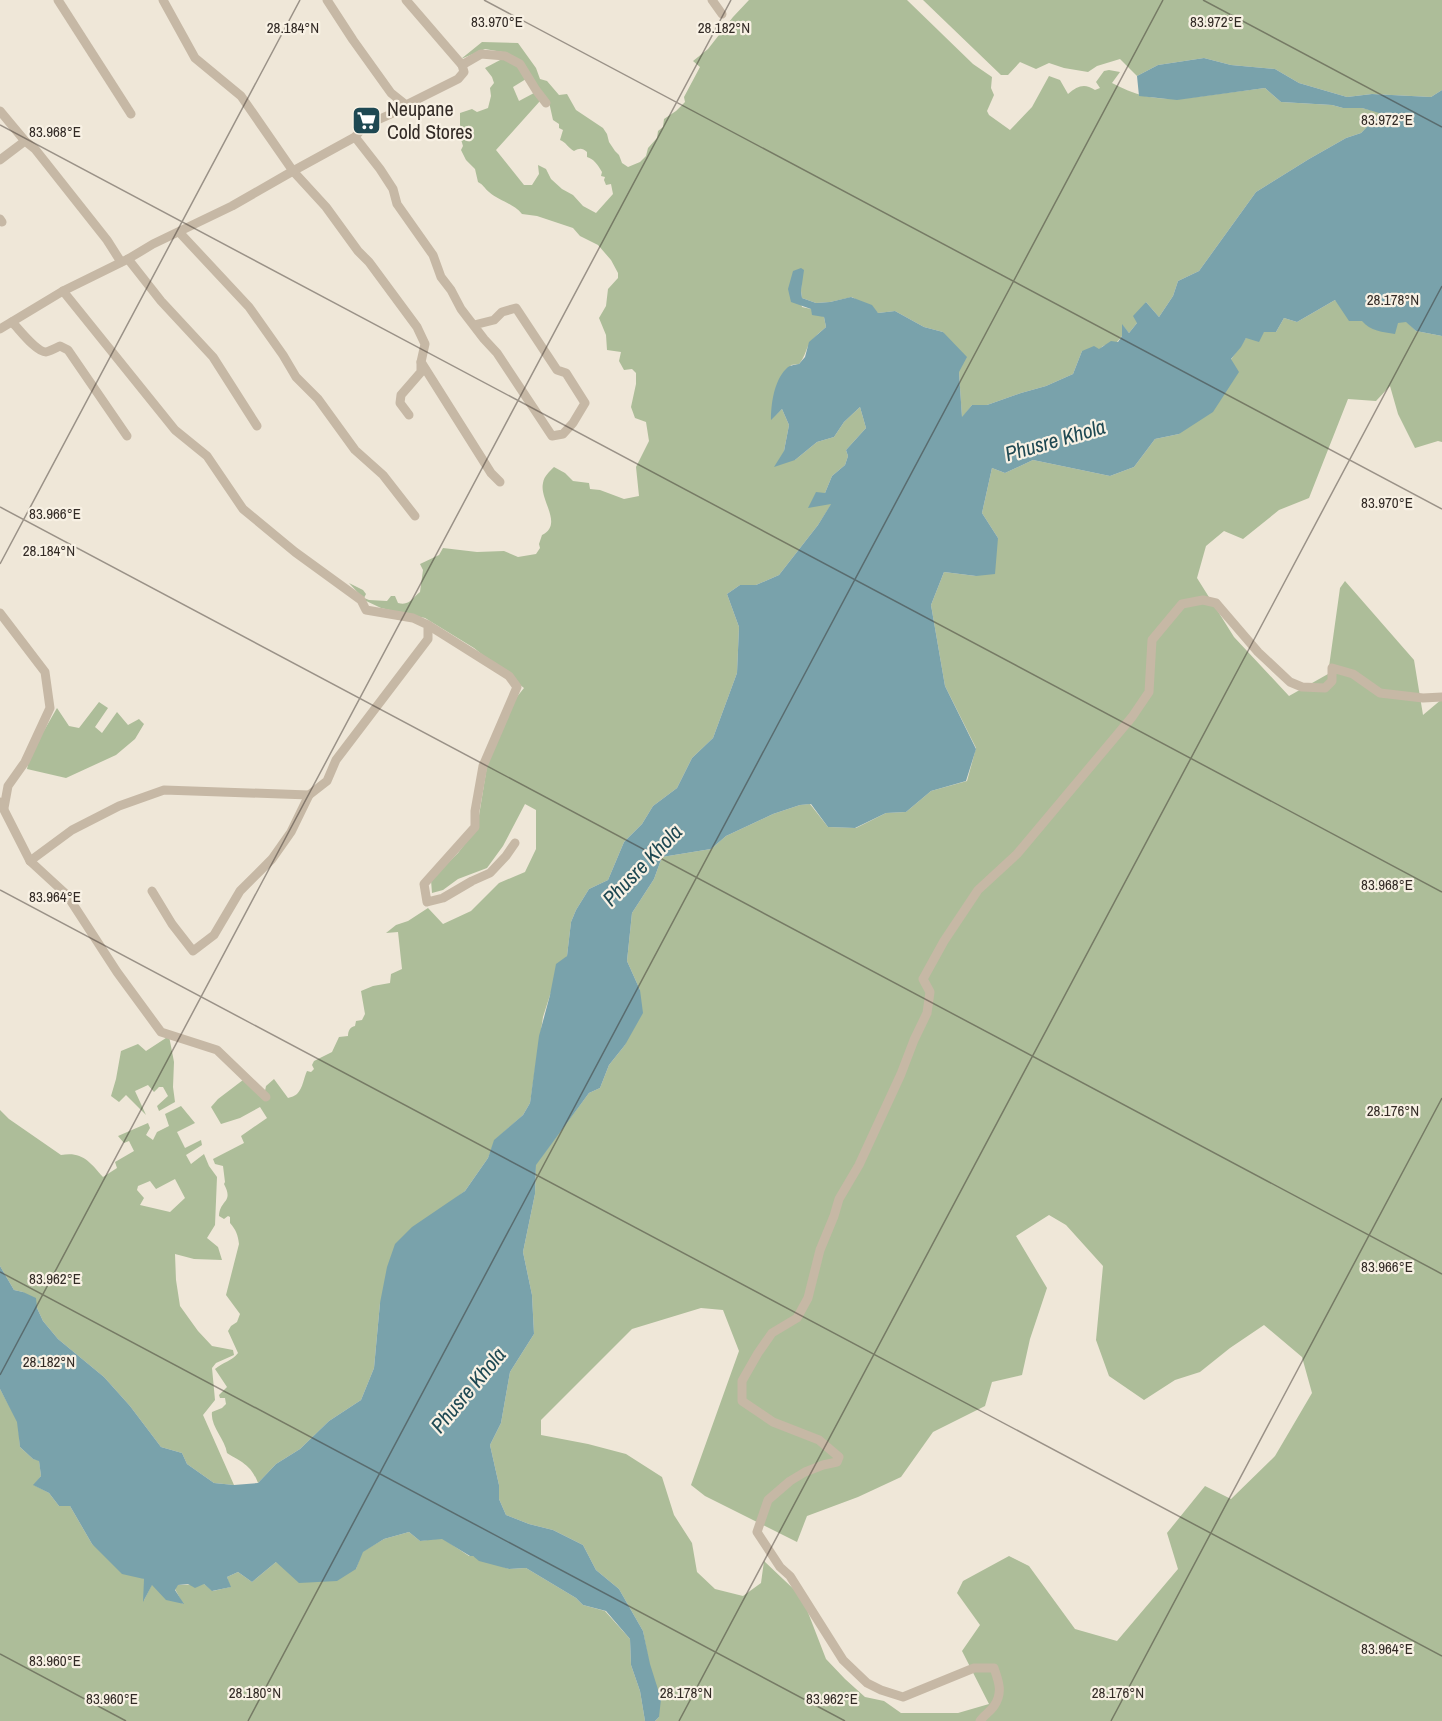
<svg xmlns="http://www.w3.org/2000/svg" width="1442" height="1721" viewBox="0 0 1442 1721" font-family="'Archivo Narrow',sans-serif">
<rect width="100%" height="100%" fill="#efe7d8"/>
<g fill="#adbd99" fill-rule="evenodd">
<path d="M749 0H907L973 64 992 77 991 88 994 95 987 111 989 115 1010 130 1032 107 1049 76 1060 80 1068 94C1078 86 1084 83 1095 90L1100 88 1096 82 1104 71 1109 70 1120 72 1112 83C1151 104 1176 100 1218 94 1234 92 1250 90 1265 88L1281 102 1332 105 1343 108H1362L1387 114 1375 120 1361 133 1346 138 1309 159 1256 192 1199 271 1178 281 1173 296 1159 317 1146 302 1137 323 1129 333 1122 325V336L1117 342 1103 346 1099 350 1082 351 1073 374 1046 386 1021 393 987 405H972L962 418 959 372 943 332 924 327 895 311 878 313 852 297 830 302 816 303 802 298 801 291 802 275 793 271 802 307 811 309 824 317 826 327C819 333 812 339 808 346 805 353 804 358 799 364L791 365 771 419 782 409 789 425 784 451 795 460 817 442 834 437 844 422 860 407 866 428 846 450 848 456 845 465 832 476 825 493 832 503 818 525 779 575 756 585H740L727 594 739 627 737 673 713 738 692 758 677 788 653 806 642 824 624 842 608 880 589 889 576 910 571 922 567 956 550 995 543 1017 530 1103 523 1115 495 1140 488 1158 465 1191 448 1204 380 1303 374 1368 361 1400 329 1421 300 1449 276 1464 258 1483C251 1465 243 1463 227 1453 225 1439 210 1426 212 1412L222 1408 226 1404 225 1398H220L219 1395 227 1387 215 1369C223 1362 232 1361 238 1353L228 1331 231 1326 237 1322 240 1314 226 1295 239 1244C238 1235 236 1230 230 1223V1217L228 1216 224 1219 219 1216C220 1199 234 1203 224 1184L225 1182 223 1166 215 1164 213 1159 244 1143 241 1136 267 1118 260 1107 240 1118 221 1124 211 1107 218 1099 243 1080 265 1091 266 1086 274 1079 288 1098C291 1097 295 1096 297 1094 303 1088 304 1077 307 1071L311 1072 314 1069 312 1065 314 1061 332 1052 339 1037 348 1036C348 1031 350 1027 355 1026L356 1021 362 1020 365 1014 361 991 373 986 390 983 391 974 402 969 398 932 386 933 396 925 408 921 428 908 443 924 471 911 499 883 525 872 536 849V810L525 804 503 846 487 868 458 879 443 890 432 893 431 880 458 853 477 828 488 760 512 703 524 688 474 648 425 618 381 608 362 599V597L349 583 363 590 366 594 364 598 369 600 387 601 391 596H395L398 603C410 606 412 598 420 592L423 570 420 564 439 555 443 548 477 552 504 551 518 557 536 554 540 548 539 544 542 535C564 524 539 500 543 483 544 476 550 471 554 467L565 473 573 481 589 483 590 489 600 490 624 499 639 496 636 467 649 441 646 422 635 418 631 407 636 384V373L632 369 624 370 619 361 621 352 607 350 606 335 599 318 606 306 608 289 618 278V273L611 260 598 245 580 236 573 228 537 216 522 214C513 203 499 201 489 192 484 188 484 185 478 182L475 169 466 160 461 150 463 146 460 136V113L472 109 477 112 488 108 491 96 490 88 494 83 492 77 485 68 502 59 518 65 526 79 513 87 519 101 534 93 540 101 496 150 524 185H532L539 174 538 165 546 169 551 179 562 189 573 195 583 206 596 213 613 194 611 184 606 185 604 180 605 177 601 176 602 172C598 165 594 159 587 157V152C582 148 580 148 574 151 568 148 566 142 560 140L563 130 559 128V124L553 120 549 102 508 53 485 49 461 59 482 42 518 43 536 68 540 79 547 81 559 95 567 94 576 110 603 128 607 134 609 142 615 151 619 155 622 163 628 167 640 162 646 156 648 148 657 138 658 131 663 127 664 119 676 111 685 102 684 97 700 67 693 61 708 49 733 17Z"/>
<polygon points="923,0 1442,0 1442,90 1431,97 1372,94 1347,97 1299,83 1275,69 1231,65 1204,58 1158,65 1137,76 1120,59 1097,66 1088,72 1064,68 1049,63 1036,69 1020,62 1008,75 1001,75"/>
<path d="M1335 300 1363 321 1407 322 1416 331 1442 336V442L1438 441 1415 448 1398 414 1390 386 1376 401 1348 399 1309 498 1279 510 1243 539 1224 531 1206 546 1197 578 1234 637 1289 696 1328 674 1340 588 1345 581 1414 660 1423 715 1442 699V1721H655L659 1717 643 1631 619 1589 596 1570 583 1545 553 1530 529 1524 506 1515 499 1499V1485L490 1445 501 1423 510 1372 534 1334 532 1295 523 1252 535 1194 536 1164 589 1093 600 1088 609 1065 625 1045 640 990 627 961 632 913 654 879 662 857 711 849 726 836 773 814 800 805 810 804 828 827 856 828 886 813 906 812 931 791 967 781 976 748 945 686 931 605 944 572 976 576 998 538 982 513 992 468 1005 473 1033 460 1110 476 1134 467 1155 439 1179 434 1246 338 1264 332H1276L1284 318 1297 322ZM1049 1215 1066 1225 1103 1266 1096 1340 1109 1376 1144 1400 1175 1380 1200 1372 1230 1348 1264 1325 1302 1357 1312 1393 1275 1456 1231 1499 1205 1486 1167 1533 1178 1569 1117 1641 1075 1629 1029 1566 1009 1556 963 1581 957 1593 980 1625 962 1651 989 1704 958 1713H901L884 1701 865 1697 845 1679 826 1659 802 1597 764 1561 761 1583 743 1596 715 1589 697 1572 692 1543 674 1515 662 1477 626 1454 588 1444 541 1435V1420L632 1329 701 1308 723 1310 739 1351 691 1485 705 1496 797 1542 807 1516 858 1497 901 1477 933 1432 985 1406 992 1382 1022 1375 1030 1339 1047 1288 1016 1236Z"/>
<polygon points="99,702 108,708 95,727 102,733 117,712 128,725 139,719 144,724 135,739 116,755 66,778 27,769 30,755 57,708 69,726 79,728"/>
<polygon points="169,1036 174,1062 173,1087 175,1102 159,1111 157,1106 168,1096 163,1087 159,1087 154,1092 148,1085 135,1091 146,1115 126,1095 119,1102 111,1096 116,1079 121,1051 138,1044 146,1051"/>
<path d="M181 1106 195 1123 177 1132 185 1148 201 1140 202 1145 186 1155 191 1164 204 1154 209 1166 217 1177 215 1225 207 1238 218 1247 222 1260 194 1259 175 1254 176 1280 180 1306 198 1331 212 1346 233 1350 234 1355 216 1363 212 1368 215 1400 203 1415 234 1485 214 1483 187 1464 182 1453 161 1447 130 1406 104 1377 58 1339 43 1321 37 1308 23 1292 14 1290 0 1266V1110L9 1119 61 1155C82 1151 90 1162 103 1177L117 1168 115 1162 134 1151 129 1141 124 1143 118 1136 148 1123 150 1128 146 1135 153 1140 157 1132 169 1126 165 1114ZM175 1179 185 1198 170 1212 140 1205 144 1198 137 1190 138 1186 150 1181 156 1189Z"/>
<polygon points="0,1389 18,1422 20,1447 33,1459 39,1460 41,1476 34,1485 49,1493 59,1506 70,1506 92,1544 144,1579 144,1600 152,1584 183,1604 175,1589 177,1585 204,1584 213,1591 230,1587 227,1577 238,1572 252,1582 276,1562 356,1569 362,1552 384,1539 409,1532 420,1541 442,1538 469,1556 473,1556 509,1569 526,1568 576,1598 583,1605 605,1611 630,1639 631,1665 640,1691 645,1721 0,1721"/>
</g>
<path fill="#79a2ab" d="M1204 58 1231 65 1275 69 1299 83 1347 97 1372 94 1431 97 1442 90V336L1416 331 1406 322 1398 323 1395 334C1383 332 1370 331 1362 321H1349L1335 300 1297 322 1284 318 1276 332H1264L1259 342 1246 338 1241 347 1231 359 1239 372 1213 412 1179 434 1155 439 1134 467 1110 476 1033 460 1005 473 992 468 982 513 998 538 995 574 976 576 944 572 931 605 945 686 976 749 966 781 931 791 906 812 886 813 855 828 828 827 811 804 800 805 773 814 726 836 711 849 662 857 654 879 632 913 627 961 640 990 643 1013 625 1045 609 1065 600 1088 589 1093 536 1165 535 1194 523 1252 532 1295 534 1334 510 1372 501 1423 490 1445 499 1485V1499L506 1515 529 1524 553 1530 583 1545 596 1570 619 1589 643 1631 650 1664 661 1699 659 1717 655 1721H645L640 1691 631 1665 630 1639 606 1611 583 1605 576 1598 526 1568 509 1569 479 1561 473 1556H470L442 1539 420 1541 409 1532 384 1539 363 1552 356 1569 337 1581 299 1583 276 1562 252 1582 238 1572 227 1577 231 1587 212 1591 204 1584 195 1588 188 1584 178 1585 175 1590 184 1604 166 1600 152 1585 143 1602 144 1579 122 1574 92 1544 70 1506H59L49 1493 33 1485 41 1476 39 1461 33 1459 20 1447 17 1422 0 1389V1266L14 1290 23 1292 36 1298 37 1308 43 1321 58 1339 104 1377 130 1406 161 1447 182 1453 187 1464 214 1483 234 1485 258 1483 276 1464 300 1449 329 1421 361 1400 374 1368 380 1303 387 1267 395 1244 412 1227 465 1191 488 1158 494 1140 523 1115 530 1103 539 1036 550 995 556 964 567 956 571 922 576 910 589 889 608 880 624 842 642 824 653 806 677 788 692 758 713 738 737 673 739 627 727 594 740 585H756L779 575 818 525 831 504 808 508 816 492 825 493 832 476 845 465 848 456 846 450 866 428 860 407 844 422 834 437 817 442 795 460 774 467 784 451 789 425 782 409 771 420C771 404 774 381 786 369 789 365 794 365 799 364L805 357 809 342 826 327 824 317 812 315 811 309 791 302 788 289 793 271 801 268 804 270 801 291 802 298 816 303 830 302 851 297 872 305 878 313 895 311 924 327 943 332 967 357 959 372 962 417 972 405H987L1021 393 1046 386 1073 374 1082 351 1094 346 1099 349 1111 341 1118 342 1122 336V324L1129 333 1137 323 1133 316 1146 302 1159 317 1173 296 1178 281 1199 271 1256 192 1309 159 1346 138 1361 133 1375 119 1386 115 1362 108H1343L1332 105 1281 102 1265 88 1177 100 1139 96 1137 76 1158 65Z"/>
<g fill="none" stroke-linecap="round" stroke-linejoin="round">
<g stroke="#c6b8a5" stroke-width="9">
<polyline points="58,0 131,114"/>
<polyline points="327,0 353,40 391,93 406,105"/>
<polyline points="406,0 462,65 464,72 458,79 406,105 391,114 364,126 355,137 293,171 326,207 358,251 369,262 417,327 425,344 421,362 491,473 500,482"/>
<polyline points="712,0 722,14"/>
<polyline points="462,65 481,54 505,56 520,64 536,90 546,103"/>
<polyline points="0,111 25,141"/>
<polyline points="355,137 380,169 393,189 397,204 433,255 441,277 451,290 461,309 484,339 497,353 552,436 563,434 573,423 585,403 566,373 557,370 516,308 502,312 494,320 474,325"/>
<polyline points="0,160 25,141 35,149 107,240 121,262"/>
<polyline points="0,219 2,222"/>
<polyline points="179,232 249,307 283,355 296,377 318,399 355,450 383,475 415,516"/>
<polyline points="128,259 161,301 213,357 257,426"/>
<path d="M12 322C19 329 36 352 46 352 50 351 56 348 60 346L68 350 127 436"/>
<polyline points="0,329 63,291 128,259 153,244 232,206 293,171 241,96 195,58 163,0"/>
<polyline points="409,415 400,403 401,395 421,372 421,362"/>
<polyline points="0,613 45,672 50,708 25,762 8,786 4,808"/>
<polyline points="428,625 509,676 517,687 483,766 475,811 475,827 424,884 427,902 443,898 472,881 490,873 506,856 515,843"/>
<polyline points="0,802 30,861 67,895 117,972 161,1032 217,1050 266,1097"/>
<polyline points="30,861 72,830 119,806 164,790 309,795 327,781 336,760 428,639 428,625 413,618 366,610 361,600 295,552 243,509 207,456 175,430 63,291"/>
<polyline points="152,891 172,924 193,951 214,935 240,891 272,859 291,832 309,795"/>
<path d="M980 1721C984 1715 990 1712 994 1706 1003 1693 999 1682 994 1668H974L903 1697 881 1690 867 1683 843 1660 790 1576 780 1567 757 1532 768 1500 790 1481 805 1472 823 1465 837 1462 839 1457 819 1440 773 1422 742 1401V1381L758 1353 772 1333 797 1318 808 1298 820 1250 834 1216 839 1199 859 1165 901 1074 914 1040 927 1013 930 992 923 979 944 941 978 890 1017 854 1132 717 1149 692 1152 640 1182 604 1203 600 1216 603 1258 652 1290 682 1302 687 1325 688 1332 681V668L1353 674 1380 693 1423 698 1442 697"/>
</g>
</g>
<path fill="none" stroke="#332b26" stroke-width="1.5" stroke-opacity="0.45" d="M484 0 1442 509M1203 0 1442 127M0 125 1442 892M0 507 1442 1274M0 564 300 0M0 890 1442 1656M0 1272 845 1721M0 1375 731 0M0 1654 126 1721M248 1721 1163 0M679 1721 1442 286M1111 1721 1442 1098"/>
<defs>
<symbol id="supermarket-square" viewBox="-11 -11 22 22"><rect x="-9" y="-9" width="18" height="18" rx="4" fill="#1e4852" stroke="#f8f1e4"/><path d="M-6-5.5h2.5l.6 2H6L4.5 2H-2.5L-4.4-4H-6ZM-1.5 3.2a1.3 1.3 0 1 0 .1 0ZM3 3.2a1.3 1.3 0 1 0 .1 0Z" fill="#fff"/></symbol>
</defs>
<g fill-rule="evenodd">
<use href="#supermarket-square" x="350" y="104" width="33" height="33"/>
</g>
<g text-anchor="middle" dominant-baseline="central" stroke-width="4.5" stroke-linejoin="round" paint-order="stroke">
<g font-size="20" fill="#332b26" stroke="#f8f1e4" text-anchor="start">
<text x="387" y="108">Neupane<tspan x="387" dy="23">Cold Stores</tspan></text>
</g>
<g font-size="21" font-style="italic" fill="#1e4852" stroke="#f8f1e4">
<text transform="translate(1055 440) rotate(-16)">Phusre Khola</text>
<text transform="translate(642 865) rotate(-46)">Phusre Khola</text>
<text transform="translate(468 1390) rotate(-50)">Phusre Khola</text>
</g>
</g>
<g font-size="15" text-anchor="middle" fill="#332b26" stroke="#f8f1e4" stroke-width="4.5" stroke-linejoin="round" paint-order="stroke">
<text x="497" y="27">83.970°E</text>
<text x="1216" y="27">83.972°E</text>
<text x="293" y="33">28.184°N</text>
<text x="724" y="33">28.182°N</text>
<text x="1387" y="125">83.972°E</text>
<text x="55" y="137">83.968°E</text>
<text x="1393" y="305">28.178°N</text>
<text x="1387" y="508">83.970°E</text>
<text x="55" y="519">83.966°E</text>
<text x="49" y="556">28.184°N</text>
<text x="1387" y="890">83.968°E</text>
<text x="55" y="902">83.964°E</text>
<text x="1393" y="1116">28.176°N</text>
<text x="1387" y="1272">83.966°E</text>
<text x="55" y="1284">83.962°E</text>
<text x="49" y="1367">28.182°N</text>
<text x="1387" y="1654">83.964°E</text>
<text x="55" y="1666">83.960°E</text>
<text x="255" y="1698">28.180°N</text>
<text x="686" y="1698">28.178°N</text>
<text x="1118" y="1698">28.176°N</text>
<text x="112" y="1704">83.960°E</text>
<text x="832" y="1704">83.962°E</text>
</g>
</svg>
